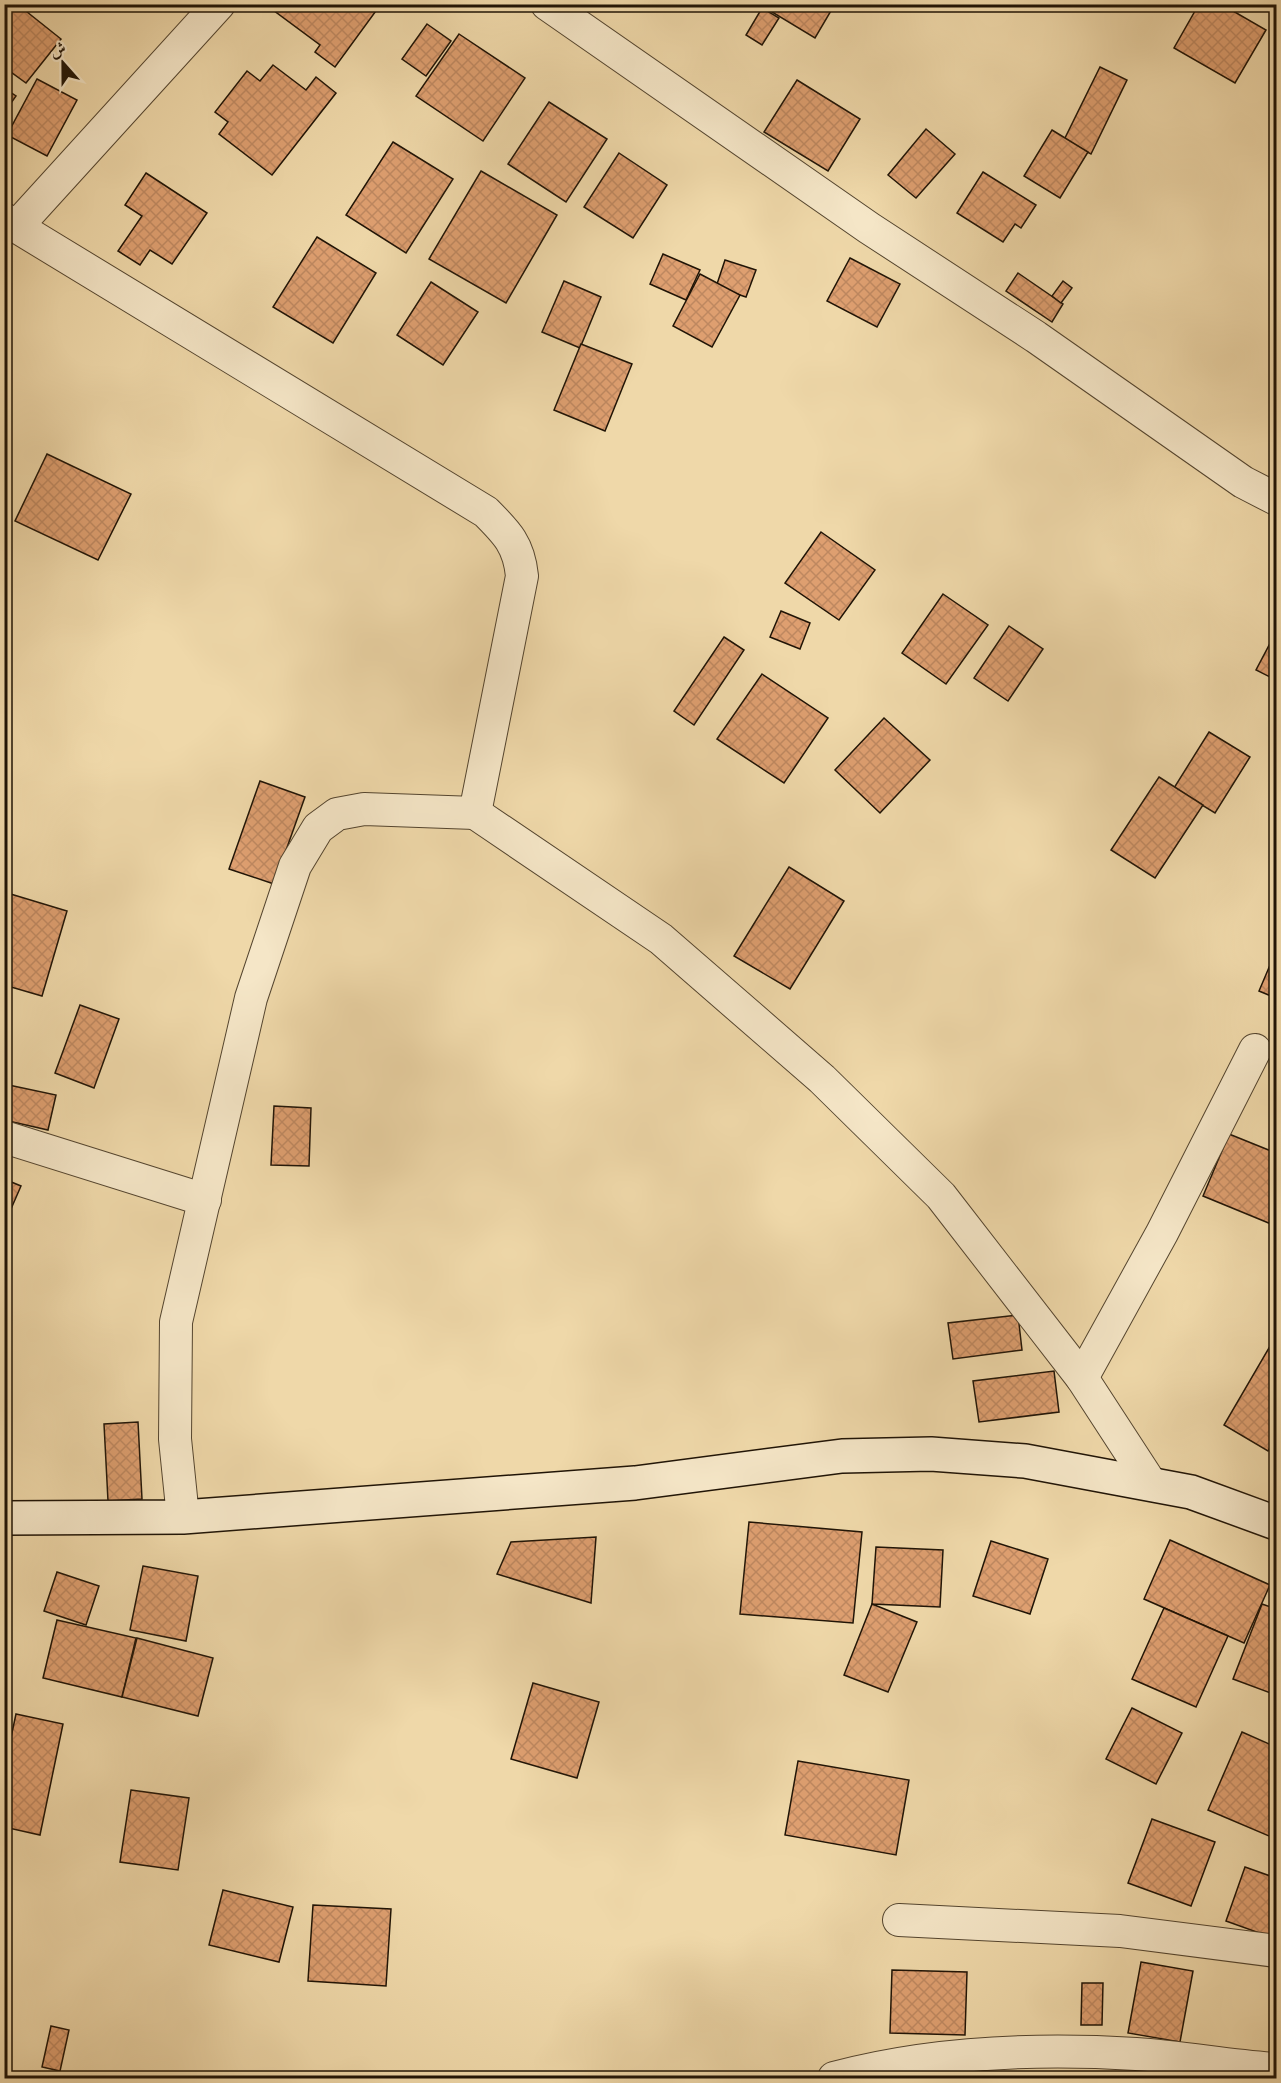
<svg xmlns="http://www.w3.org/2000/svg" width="1281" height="2083" viewBox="0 0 1281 2083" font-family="'IM FELL Double Pica',Amiri,serif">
<defs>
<pattern id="building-cross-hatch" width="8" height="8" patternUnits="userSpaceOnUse" patternTransform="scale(1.5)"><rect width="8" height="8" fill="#de9f70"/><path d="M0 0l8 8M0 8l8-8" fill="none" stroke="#be8860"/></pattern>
</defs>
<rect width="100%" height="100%" fill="#efd8a9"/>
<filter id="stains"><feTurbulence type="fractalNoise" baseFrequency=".00333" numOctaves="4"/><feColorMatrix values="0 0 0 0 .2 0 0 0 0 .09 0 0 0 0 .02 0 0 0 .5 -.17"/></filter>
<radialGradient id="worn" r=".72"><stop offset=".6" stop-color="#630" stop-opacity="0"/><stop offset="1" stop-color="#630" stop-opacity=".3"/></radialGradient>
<g fill="url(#building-cross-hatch)" stroke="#201406" stroke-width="1.5">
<polygon points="4,4 17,4 61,39 26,83 4,67"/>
<polygon points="277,4 381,4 335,67 315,52 320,45 273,10"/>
<polygon points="769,4 835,4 815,38 767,9"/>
<polygon points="1199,4 1221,4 1266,30 1235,83 1174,48"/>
<polygon points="762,8 779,18 762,45 746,35"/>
<polygon points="427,24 451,41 426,76 402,59"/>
<polygon points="459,34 525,78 483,141 416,96"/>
<polygon points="273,65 306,90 316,77 336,93 272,175 219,134 228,122 215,112 247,71 260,81"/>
<polygon points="1100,67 1127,80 1091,154 1064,140"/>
<polygon points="37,79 77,100 47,156 7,135"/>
<polygon points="797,80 860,119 828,171 764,132"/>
<polygon points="4,88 16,96 4,113"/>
<polygon points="549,102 607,139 566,202 508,164"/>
<polygon points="926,129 955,154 916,198 888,175"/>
<polygon points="1052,130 1088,152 1060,198 1024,176"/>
<polygon points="393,142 453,179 406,253 346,215"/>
<polygon points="619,153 667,185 633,238 584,207"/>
<polygon points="481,171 557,215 506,303 429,259"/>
<polygon points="983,172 1036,205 1021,228 1015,224 1003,242 957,213"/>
<polygon points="146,173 207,213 172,264 150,250 140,265 118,251 142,216 125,205"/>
<polygon points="317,237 376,273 333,343 273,307"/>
<polygon points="663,254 700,270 686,300 650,284"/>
<polygon points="850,258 900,284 877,327 827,301"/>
<polygon points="725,260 756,270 746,297 716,287"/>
<polygon points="1018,273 1063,304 1052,322 1006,291"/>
<polygon points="700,274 740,295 712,347 673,326"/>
<polygon points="564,281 601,297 580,348 542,332"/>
<polygon points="1063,281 1072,288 1061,303 1052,296"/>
<polygon points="431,282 478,312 443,365 397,335"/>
<polygon points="581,344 632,364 605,431 554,410"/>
<polygon points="47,454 131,494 98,560 15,521"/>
<polygon points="821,532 875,570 839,620 785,583"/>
<polygon points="943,594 988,625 946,684 902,653"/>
<polygon points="781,611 810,623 800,649 770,637"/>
<polygon points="1009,626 1043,649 1008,701 974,678"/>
<polygon points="1276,632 1276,680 1256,670"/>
<polygon points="724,637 744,650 694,725 674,711"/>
<polygon points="762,674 828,718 784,783 717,739"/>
<polygon points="884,718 930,760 880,813 835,770"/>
<polygon points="1209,732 1250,757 1215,813 1174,788"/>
<polygon points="1159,777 1203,805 1155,878 1111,850"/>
<polygon points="260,781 305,797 274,884 229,869"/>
<polygon points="789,867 844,901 790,989 734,956"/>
<polygon points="4,892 67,911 42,996 4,985"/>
<polygon points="1276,951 1276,998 1259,991"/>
<polygon points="80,1005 119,1019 94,1088 55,1073"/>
<polygon points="4,1084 56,1095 48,1130 4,1120"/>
<polygon points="274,1106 311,1108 309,1166 271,1165"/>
<polygon points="1229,1134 1276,1153 1276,1226 1203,1196"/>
<polygon points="4,1179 21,1186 4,1225"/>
<polygon points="1018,1315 1022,1350 953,1359 948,1323"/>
<polygon points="1276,1336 1276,1437 1268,1451 1224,1425"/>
<polygon points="1054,1371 1059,1412 979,1422 973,1381"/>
<polygon points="138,1422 142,1499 108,1501 104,1424"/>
<polygon points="749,1522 862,1532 853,1623 740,1614"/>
<polygon points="596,1537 591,1603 497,1574 511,1542"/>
<polygon points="1170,1540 1270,1585 1244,1643 1144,1599"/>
<polygon points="991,1541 1048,1559 1030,1614 973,1596"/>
<polygon points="876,1547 943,1550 940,1607 872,1604"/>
<polygon points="143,1566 198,1576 186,1641 130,1630"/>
<polygon points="57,1572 99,1586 86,1625 44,1611"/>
<polygon points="872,1604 917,1622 888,1692 844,1675"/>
<polygon points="1262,1604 1276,1609 1276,1695 1233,1679"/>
<polygon points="1164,1608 1228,1636 1196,1707 1132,1679"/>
<polygon points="57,1620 136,1638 122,1697 43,1678"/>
<polygon points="137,1638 213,1658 198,1716 122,1697"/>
<polygon points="533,1683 599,1702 577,1778 511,1759"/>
<polygon points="1132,1708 1182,1733 1156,1784 1106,1759"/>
<polygon points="16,1714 63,1724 40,1835 4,1827 4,1770"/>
<polygon points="1242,1732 1276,1747 1276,1839 1208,1810"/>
<polygon points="798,1761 909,1780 896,1855 785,1835"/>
<polygon points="131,1790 189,1798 178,1870 120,1862"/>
<polygon points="1152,1819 1215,1842 1191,1906 1128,1883"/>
<polygon points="1245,1867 1276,1878 1276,1939 1226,1921"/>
<polygon points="223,1890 293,1907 279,1962 209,1945"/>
<polygon points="313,1905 391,1909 386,1986 308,1981"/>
<polygon points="1141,1962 1193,1971 1180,2042 1128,2033"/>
<polygon points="892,1970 967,1972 965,2035 890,2033"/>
<polygon points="1082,1983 1103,1983 1102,2025 1081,2025"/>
<polygon points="51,2026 69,2030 60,2071 42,2067"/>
</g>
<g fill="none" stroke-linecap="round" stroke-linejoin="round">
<defs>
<g id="street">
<polyline points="547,4 869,228 1036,337 1243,482 1276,499"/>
<path d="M4 219 486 512C507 533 519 545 522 576L475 813 364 809 337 814 318 828 295 866 251 998 176 1322 175 1439 183 1517"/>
<polyline points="18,225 219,4"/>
<polyline points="475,813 661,939 822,1079 941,1196 1082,1378 1151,1484"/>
<polyline points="4,1137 205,1200"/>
<polyline points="1082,1378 1162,1233 1255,1050"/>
<polyline points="899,1920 1120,1931 1276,1951"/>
<path d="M834 2078C931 2052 1036 2048 1136 2054 1183 2057 1230 2066 1276 2069"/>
</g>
<polyline id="secondary" points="4,1518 183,1517 635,1483 842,1456 931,1454 1025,1461 1191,1492 1276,1523"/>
</defs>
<use href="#street" stroke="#54452f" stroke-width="34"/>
<use href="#secondary" stroke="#201406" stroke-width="36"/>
<use href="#street" stroke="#f5e6c7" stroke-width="32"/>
<use href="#secondary" stroke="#f5e6c7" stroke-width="33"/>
</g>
<rect width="1281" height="2083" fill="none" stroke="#efd8a9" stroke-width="24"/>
<rect x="6" y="6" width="1269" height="2071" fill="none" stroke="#201406" stroke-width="3"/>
<rect x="12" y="12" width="1257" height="2059" fill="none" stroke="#201406" stroke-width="1.5"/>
<g transform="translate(63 63) rotate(339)" stroke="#f5e6c7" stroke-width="4.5" paint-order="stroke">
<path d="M0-4.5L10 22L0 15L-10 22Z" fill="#201406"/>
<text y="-9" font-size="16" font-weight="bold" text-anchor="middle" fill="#201406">ش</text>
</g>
<rect width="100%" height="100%" filter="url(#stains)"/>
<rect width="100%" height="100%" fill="url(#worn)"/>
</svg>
